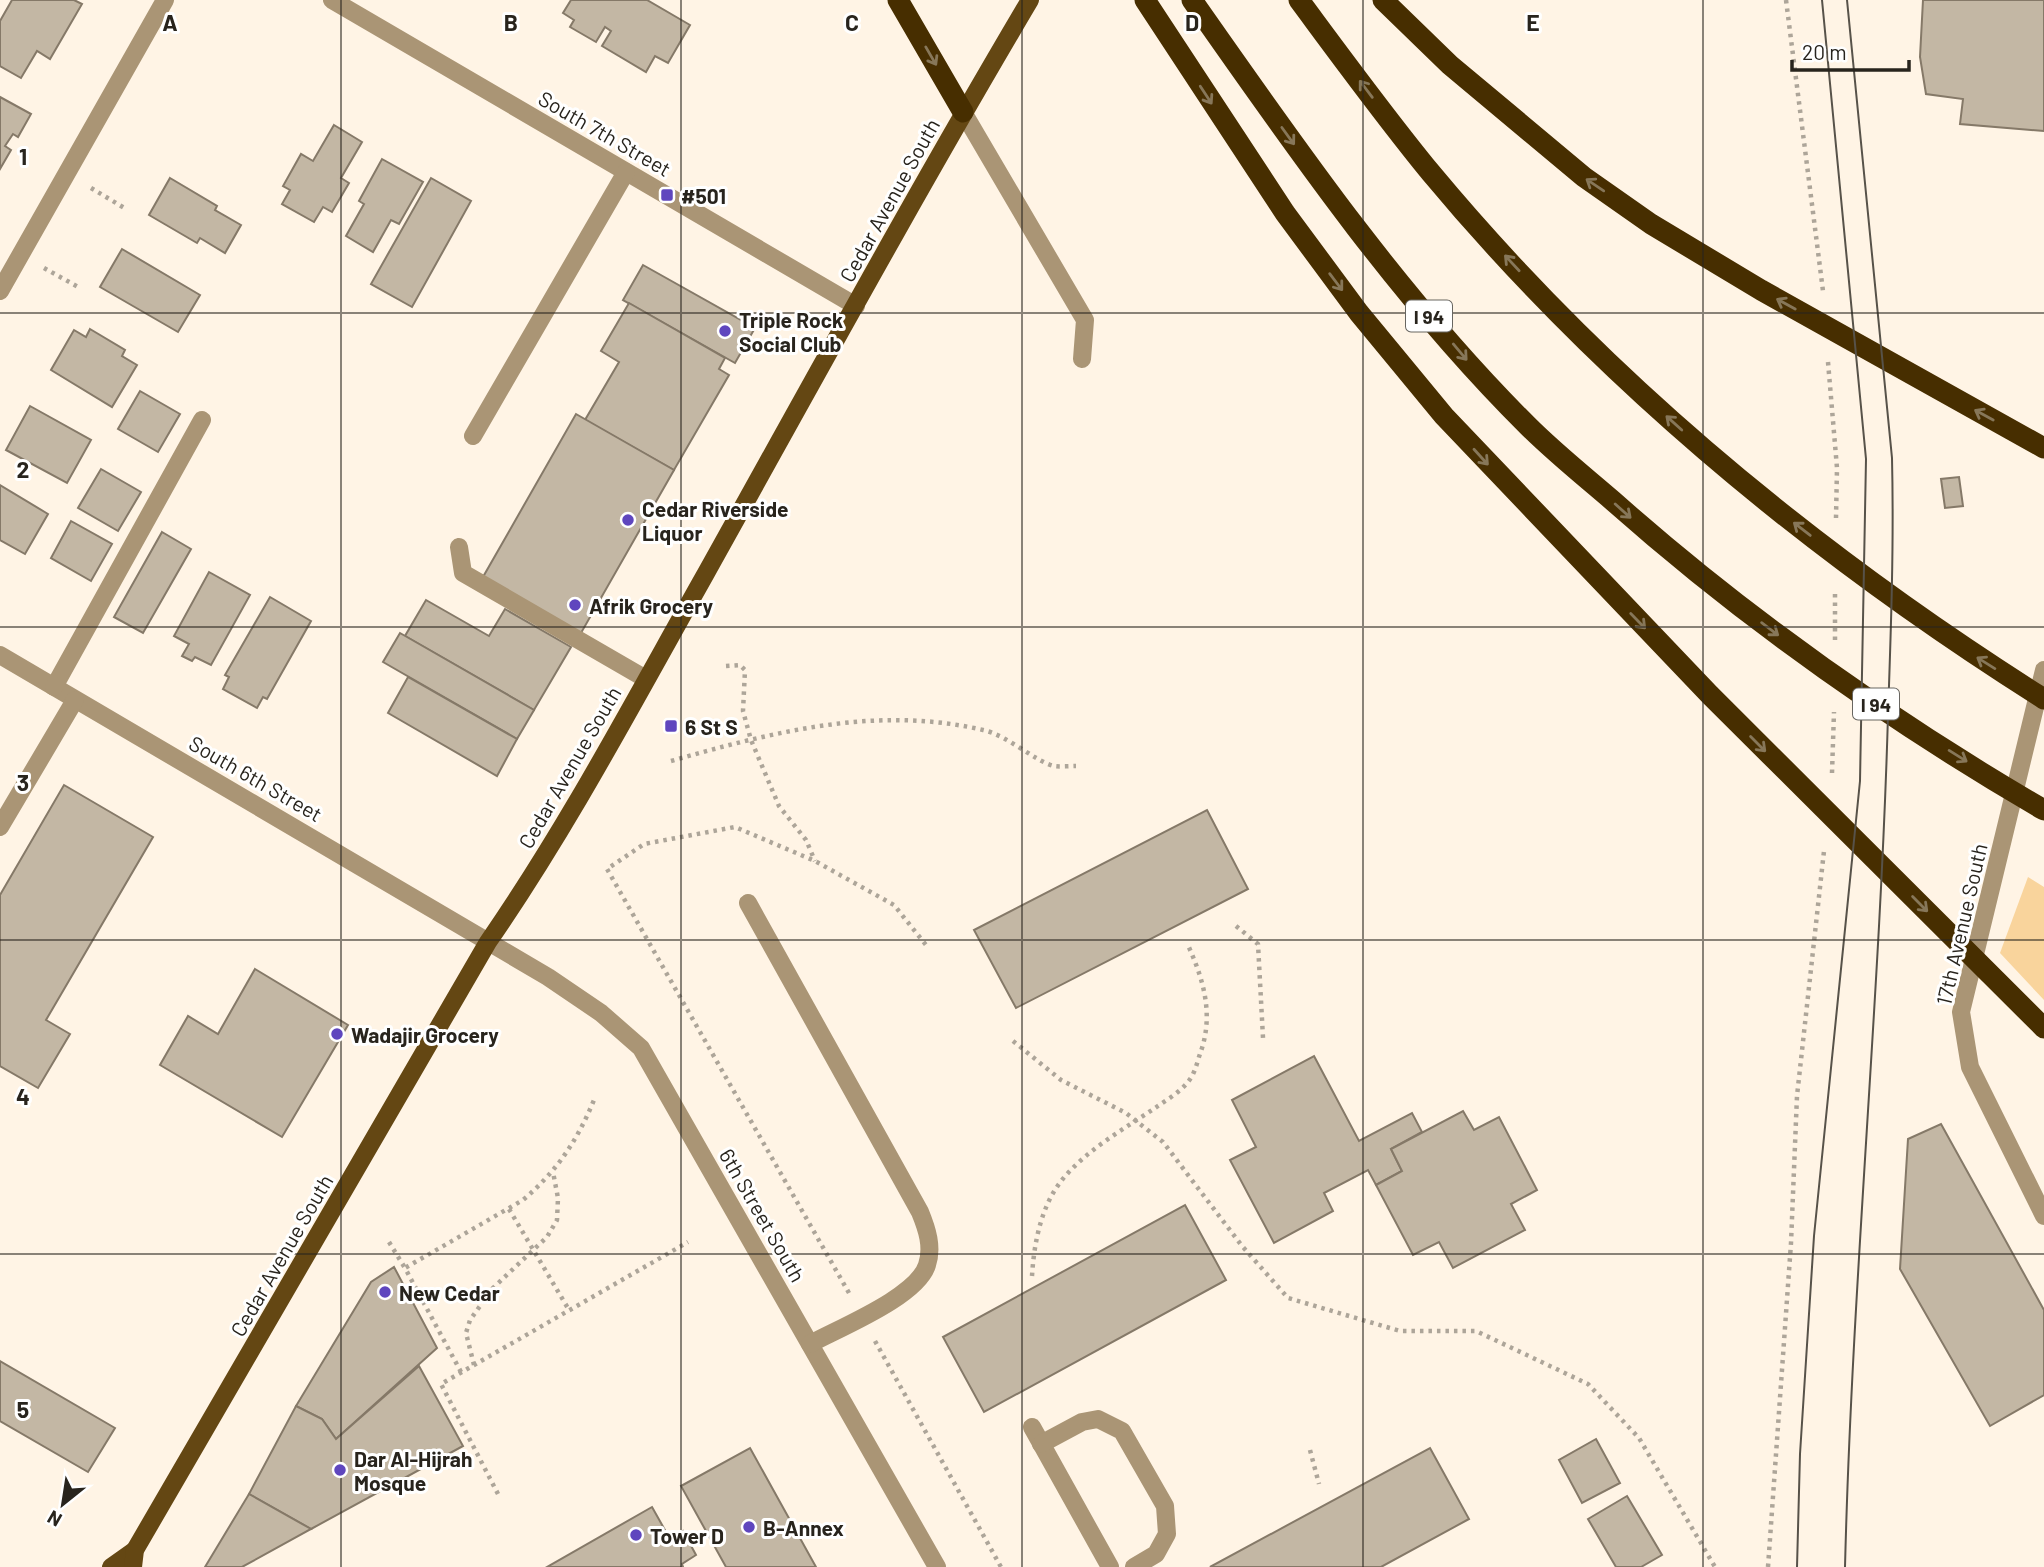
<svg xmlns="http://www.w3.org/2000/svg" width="2044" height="1567" viewBox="0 0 2044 1567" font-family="Barlow,sans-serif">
<rect width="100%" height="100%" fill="#fff4e5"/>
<polygon fill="#f9d49c" points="2028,877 2044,887 2044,1000 2000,953"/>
<g fill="#c3b7a4" stroke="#857968" stroke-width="2">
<polygon points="12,0 74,0 82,4 50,59 37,51 21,78 0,66 0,21"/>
<polygon points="571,0 647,0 690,25 668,63 655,56 646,72 602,46 611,31 605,27 596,42 570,27 574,20 563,13"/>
<polygon points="1923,0 2044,0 2044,131 1960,124 1963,99 1926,94 1920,57"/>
<polygon points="0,97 31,114 18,137 13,134 5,146 11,150 0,169"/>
<polygon points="334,125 362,142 341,178 349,183 332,212 323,207 314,222 282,204 290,190 283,186 301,154 313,161"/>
<polygon points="382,159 423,182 399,224 391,220 373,252 346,236 364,204 359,201"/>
<polygon points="170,178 217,206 215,210 241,225 225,253 200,238 197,243 149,215"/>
<polygon points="431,178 471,201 412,307 371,284"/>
<polygon points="122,249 200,295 178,332 100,287"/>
<polygon points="643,265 755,328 735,363 623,300"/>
<polygon points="629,303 725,358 719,369 729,375 674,470 585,420 619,362 601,351"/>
<polygon points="90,329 125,350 122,356 137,365 112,407 51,370 74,330 86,337"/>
<polygon points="140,391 180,414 158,452 118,429"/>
<polygon points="30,406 91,440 67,483 6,450"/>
<polygon points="576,414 674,470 581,633 483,577"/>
<polygon points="101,469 141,492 118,531 78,508"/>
<polygon points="1959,477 1963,506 1945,508 1941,479"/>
<polygon points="0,485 48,514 25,554 0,540"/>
<polygon points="71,521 112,544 91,581 51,558"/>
<polygon points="162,532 191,549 143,633 114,617"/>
<polygon points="209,572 250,595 211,665 195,657 192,661 182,656 189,644 174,636"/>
<polygon points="270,597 311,621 267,699 263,697 257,708 223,689 229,677 225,675"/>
<polygon points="426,600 489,636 505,609 571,647 534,710 405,636"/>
<polygon points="400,633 534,710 517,739 383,662"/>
<polygon points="408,677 517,739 497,776 388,713"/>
<polygon points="64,785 153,837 46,1020 70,1034 38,1088 0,1066 0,895"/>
<polygon points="1207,810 1248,889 1016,1008 974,930"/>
<polygon points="255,969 348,1025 282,1137 160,1065 188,1016 218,1034"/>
<polygon points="1314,1056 1359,1141 1412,1113 1422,1132 1391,1149 1402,1171 1376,1185 1368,1170 1324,1193 1333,1211 1274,1243 1230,1160 1256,1147 1232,1100"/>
<polygon points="1463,1111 1474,1130 1499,1117 1537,1190 1511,1204 1525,1230 1453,1268 1439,1242 1413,1255 1376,1185 1402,1171 1391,1149"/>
<polygon points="1941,1124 2044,1310 2044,1395 1990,1426 1900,1269 1908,1139"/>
<polygon points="1185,1205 1226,1280 984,1412 943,1337"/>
<polygon points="394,1267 437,1348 336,1439 322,1419 296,1406 371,1282"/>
<polygon points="0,1361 115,1428 88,1472 0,1421"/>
<polygon points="419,1366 463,1446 311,1529 249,1494 296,1406 322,1419 336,1439"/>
<polygon points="1596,1439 1620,1483 1582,1503 1559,1460"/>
<polygon points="750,1448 816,1567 726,1567 681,1486"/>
<polygon points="1430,1448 1469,1519 1381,1567 1210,1567"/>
<polygon points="249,1494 311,1529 242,1567 205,1567"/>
<polygon points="1627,1496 1662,1555 1641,1567 1616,1567 1588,1519"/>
<polygon points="652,1507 670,1539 683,1531 696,1555 682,1564 683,1567 547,1567"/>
</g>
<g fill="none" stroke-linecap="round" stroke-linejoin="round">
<g stroke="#ada599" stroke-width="4.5" stroke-dasharray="3.5 5" stroke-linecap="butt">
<polyline points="1786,0 1823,291"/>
<polyline points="91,188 126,209"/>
<polyline points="44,268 80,288"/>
<polyline points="1828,362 1837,468 1836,518"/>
<polyline points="1835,640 1835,593"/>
<polyline points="726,666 740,665 745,670 743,711 751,740 779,806 806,840 815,861"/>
<path d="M671 761C773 732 877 705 983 730 1007 735 1036 762 1054 766 1061 767 1069 766 1076 766"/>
<polyline points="1832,773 1834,712"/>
<polyline points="1236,926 1258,944 1263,1038"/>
<polyline points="1013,1041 1061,1080 1126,1113 1163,1142 1242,1246 1288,1298 1400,1331 1476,1331 1588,1384 1639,1438 1715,1567"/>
<polyline points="509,1209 569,1310"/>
<polyline points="389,1242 405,1268"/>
<path d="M1032 1276C1034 1243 1041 1206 1062 1180 1086 1150 1124 1129 1155 1108 1168 1099 1184 1090 1192 1076 1196 1069 1198 1059 1201 1051 1214 1013 1203 978 1187 943"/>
<polyline points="849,1293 607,869 644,844 735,827 815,861 894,905 926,945"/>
<polyline points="875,1341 1001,1567"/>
<polyline points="474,1365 466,1333 470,1320 493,1288 547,1237 557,1220 558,1198 553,1172"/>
<path d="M461 1372 405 1268 523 1200C557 1171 577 1141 594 1100"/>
<polyline points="1310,1450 1319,1484"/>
<polyline points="498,1494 441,1384 688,1242"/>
<polyline points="1768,1567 1791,1243 1797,1096 1824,851"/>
</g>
<g stroke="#aa9575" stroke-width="18">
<polyline points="332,0 856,306"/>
<polyline points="963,112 1085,320 1082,359"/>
<polyline points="0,291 165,0"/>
<polyline points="473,436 626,172"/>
<polyline points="459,547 463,573 646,679"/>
<polyline points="0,655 548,977 601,1013 641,1048 937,1567"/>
<polyline points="2044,670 1961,1012 1970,1067 2044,1216"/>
<polyline points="54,687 202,420"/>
<polyline points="0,827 75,700"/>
<path d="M748 903 920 1212C927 1229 933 1247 927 1265 917 1297 839 1328 810 1344"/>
<polyline points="1032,1427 1110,1567"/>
<polyline points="1041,1444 1082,1422 1098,1419 1122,1431 1165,1506 1167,1534 1156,1554 1134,1567"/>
</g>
<g stroke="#644713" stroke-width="18">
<polyline points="111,1567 135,1550"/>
<path d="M133 1567 135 1550 488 942C569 825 635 699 705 575 812 383 918 189 1030 0"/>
</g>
<g stroke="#472e00" stroke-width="21">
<polyline points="898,0 963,112"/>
<polyline points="1145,0 1285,213 1359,313 1444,416 1710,695 2044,1028"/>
<path d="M1192 0C1295 147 1400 299 1528 426 1555 453 1584 476 1613 501 1745 618 1891 721 2044 810"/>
<path d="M1299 0C1342 58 1385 117 1431 173 1604 381 1816 555 2044 699"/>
<polyline points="1383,0 1450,65 1584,177 1651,224 1761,290 2044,448"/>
</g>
<g stroke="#575249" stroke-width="2">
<polyline points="1797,1567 1800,1454 1814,1236 1860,781 1866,459 1822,0"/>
<path d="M1845 1567C1852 1283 1880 999 1888 715 1891 629 1894 544 1892 458L1847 0"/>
</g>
</g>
<defs><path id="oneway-shaft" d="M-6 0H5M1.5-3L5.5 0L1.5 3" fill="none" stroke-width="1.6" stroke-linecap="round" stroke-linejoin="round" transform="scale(1.75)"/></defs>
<g stroke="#877759">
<use href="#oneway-shaft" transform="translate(931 56) rotate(60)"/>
<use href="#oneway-shaft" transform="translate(1366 89) rotate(-127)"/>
<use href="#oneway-shaft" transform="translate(1206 95) rotate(57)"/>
<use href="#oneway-shaft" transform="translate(1288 136) rotate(54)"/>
<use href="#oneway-shaft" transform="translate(1595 185) rotate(-146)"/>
<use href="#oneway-shaft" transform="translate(1512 263) rotate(-133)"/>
<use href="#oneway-shaft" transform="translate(1336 282) rotate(53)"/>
<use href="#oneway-shaft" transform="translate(1786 304) rotate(-151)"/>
<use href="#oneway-shaft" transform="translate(1460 352) rotate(50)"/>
<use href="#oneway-shaft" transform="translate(1984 415) rotate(-151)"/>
<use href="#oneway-shaft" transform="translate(1674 423) rotate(-138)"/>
<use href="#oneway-shaft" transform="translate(1481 457) rotate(48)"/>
<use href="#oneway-shaft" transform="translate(1623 511) rotate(42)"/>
<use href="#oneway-shaft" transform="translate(1802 529) rotate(-142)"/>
<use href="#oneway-shaft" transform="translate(1638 621) rotate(46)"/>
<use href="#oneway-shaft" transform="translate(1770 629) rotate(37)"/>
<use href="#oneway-shaft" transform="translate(1986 663) rotate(-148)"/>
<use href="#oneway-shaft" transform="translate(1758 744) rotate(45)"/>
<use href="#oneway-shaft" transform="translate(1958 756) rotate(32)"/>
<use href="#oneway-shaft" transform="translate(1920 904) rotate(45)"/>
</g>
<path fill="none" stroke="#28241d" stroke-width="2" stroke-opacity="0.55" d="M341 0V1567M681 0V1567M1022 0V1567M1363 0V1567M1703 0V1567M0 313H2044M0 627H2044M0 940H2044M0 1254H2044"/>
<g fill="#5f46be" stroke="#fff" stroke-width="2.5">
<rect x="660" y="188" width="14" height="14" rx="3.5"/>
<circle cx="725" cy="331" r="7"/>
<circle cx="628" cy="520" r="7"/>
<circle cx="575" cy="605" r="7"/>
<rect x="664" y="719" width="14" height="14" rx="3.5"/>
<circle cx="337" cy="1034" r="7"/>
<circle cx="385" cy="1292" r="7"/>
<circle cx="340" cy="1470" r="7"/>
<circle cx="749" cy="1527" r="7"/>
<circle cx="636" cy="1535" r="7"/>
</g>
<g text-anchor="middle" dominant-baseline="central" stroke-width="6" stroke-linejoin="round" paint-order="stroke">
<g fill="#fff" stroke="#686661" stroke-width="2">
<rect x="1406" y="300.5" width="46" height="31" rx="5"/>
<rect x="1853" y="688.5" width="46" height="31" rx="5"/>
</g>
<g font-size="19" font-weight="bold" fill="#28241d">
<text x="1429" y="316">I 94</text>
<text x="1876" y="704">I 94</text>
</g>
<g font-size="21" fill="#28241d" stroke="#fff">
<text transform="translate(605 133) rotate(30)">South 7th Street</text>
<text transform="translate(889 200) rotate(-61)">Cedar Avenue South</text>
<text transform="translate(569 767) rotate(-60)">Cedar Avenue South</text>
<text transform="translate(256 778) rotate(30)">South 6th Street</text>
<text transform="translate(1961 924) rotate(-77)">17th Avenue South</text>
<text transform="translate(763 1215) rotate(60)">6th Street South</text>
<text transform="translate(281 1255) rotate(-60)">Cedar Avenue South</text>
</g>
<g font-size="21" font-weight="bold" fill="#28241d" stroke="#fff" text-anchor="start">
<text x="681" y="195">#501</text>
<text x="739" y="319">Triple Rock<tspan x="739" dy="24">Social Club</tspan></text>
<text x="642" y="508">Cedar Riverside<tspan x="642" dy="24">Liquor</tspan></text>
<text x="589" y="605">Afrik Grocery</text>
<text x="685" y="726">6 St S</text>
<text x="351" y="1034">Wadajir Grocery</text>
<text x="399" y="1292">New Cedar</text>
<text x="354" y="1458">Dar Al-Hijrah<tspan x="354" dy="24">Mosque</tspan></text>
<text x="763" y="1527">B-Annex</text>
<text x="650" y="1535">Tower D</text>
</g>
</g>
<g font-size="23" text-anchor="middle" font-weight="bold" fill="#28241d" stroke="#fff" stroke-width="6" stroke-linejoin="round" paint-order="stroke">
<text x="170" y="31">A</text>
<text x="511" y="31">B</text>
<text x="852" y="31">C</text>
<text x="1192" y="31">D</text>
<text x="1533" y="31">E</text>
<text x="23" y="165">1</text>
<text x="23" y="478">2</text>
<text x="23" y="791">3</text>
<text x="23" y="1105">4</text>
<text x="23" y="1418">5</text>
</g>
<g transform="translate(63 1504) rotate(210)" stroke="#ffffff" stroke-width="5" paint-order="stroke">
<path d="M0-5L12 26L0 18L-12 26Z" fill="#28241d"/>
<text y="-10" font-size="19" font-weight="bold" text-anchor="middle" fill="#28241d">N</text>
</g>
<path d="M1792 60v10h117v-10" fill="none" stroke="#28241d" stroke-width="3.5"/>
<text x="1802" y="60" font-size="21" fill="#28241d" stroke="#ffffff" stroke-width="5" paint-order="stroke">20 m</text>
</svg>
